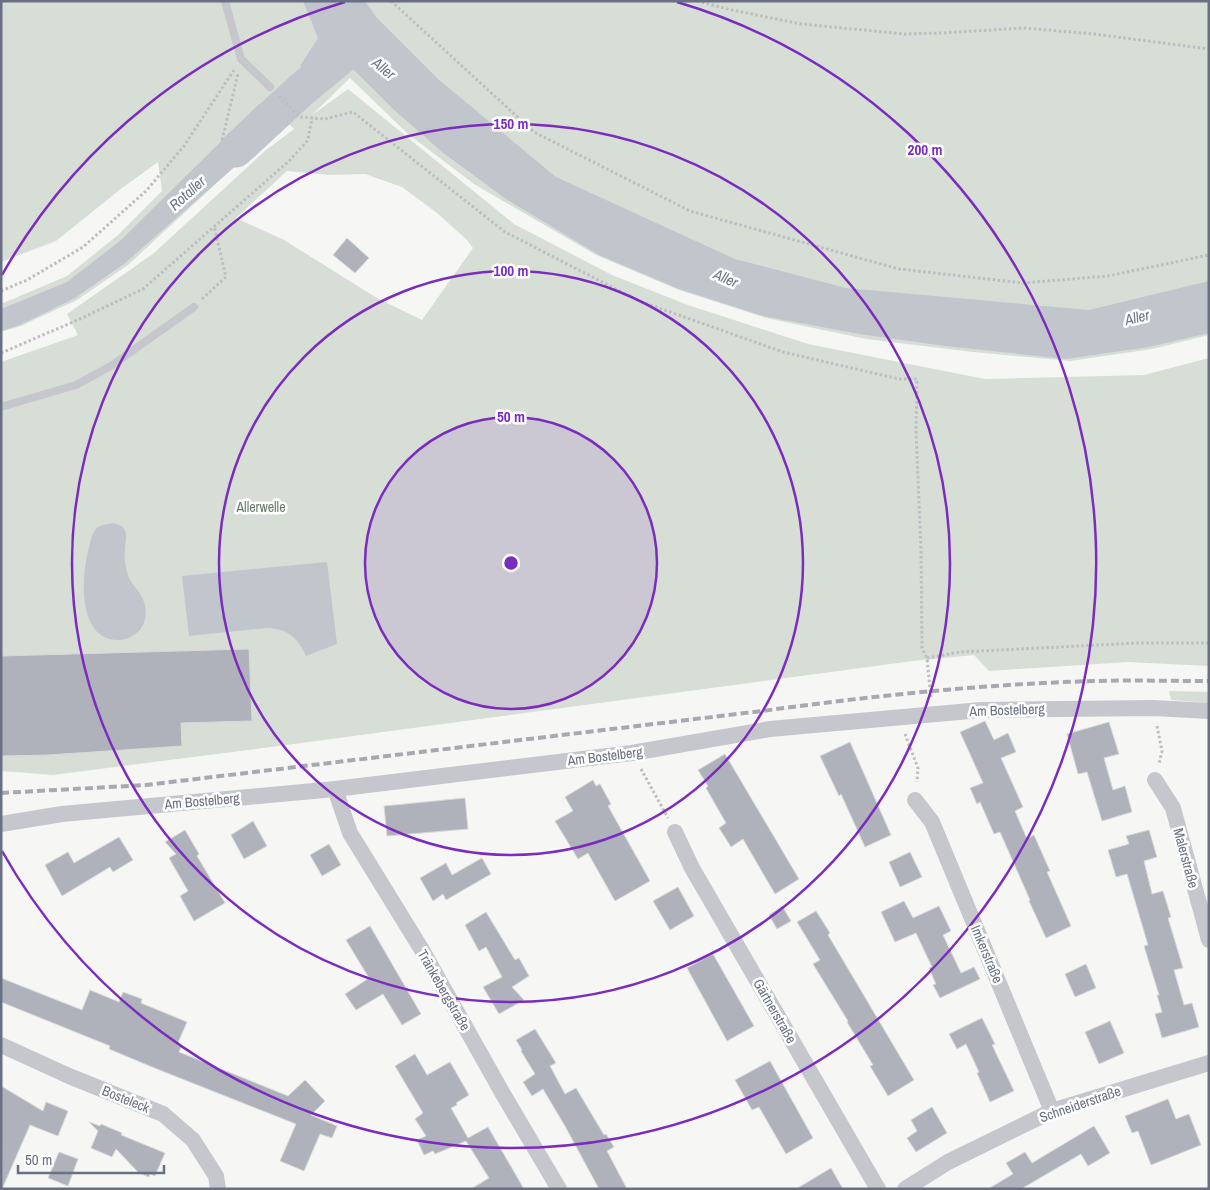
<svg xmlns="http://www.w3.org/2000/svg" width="1210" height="1190" viewBox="0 0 1210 1190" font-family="'Archivo Narrow',sans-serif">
<rect width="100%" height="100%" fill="#f6f7f5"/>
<g fill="#d7ded6" fill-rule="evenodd">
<path d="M1 1H1209V335L1152 349 1070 361 973 352 866 339 766 318 679 290 596 255 474 184 408 134 350 78 312 115 348 89 514 224 612 275 688 305 808 344 985 379 1144 375 1209 358V666L1128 662 989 671 974 655 913 661 294 744 53 775 1 771V362L78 335 67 314 154 253 266 150 294 129 285 120 128 265 77 300 21 326 1 332V304L67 276 118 235 162 191 158 162 122 188 56 241 1 262ZM287 171 329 175 365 174 402 187 437 213 467 240 473 248 422 320 377 298 284 240 236 218Z"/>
<polygon points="1169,691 1209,692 1209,703 1171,700"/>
</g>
<g fill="#c0c6cc">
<polygon points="303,1 365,1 376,17 438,79 556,177 735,259 846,288 1089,310 1209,281 1209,333 1149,347 1066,359 945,346 859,334 763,316 679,289 599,255 506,199 442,152 393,109 351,67 325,86 300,66 318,38"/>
<polygon points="259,104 281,126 124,264 75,298 20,325 1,331 1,309 67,282 120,241"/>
<path d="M113 523C130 527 126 536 125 550 124 557 125 565 127 572 129 580 134 586 139 592 147 603 149 620 139 631 133 636 127 640 119 640 77 641 81 575 89 548 90 542 92 534 95 530 99 525 107 524 113 523Z"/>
<path d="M327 562 337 644 306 656C298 637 286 628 266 628L189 636 182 576Z"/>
</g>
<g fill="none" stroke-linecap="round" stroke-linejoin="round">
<polyline stroke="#c0c6cc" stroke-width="35" points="236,150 301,90 353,47"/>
</g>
<g fill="#afb2ba" stroke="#d8d9d7">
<polygon points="347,238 369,258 355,273 333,255"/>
<polygon points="249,649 252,721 181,723 182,746 48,755 1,756 1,656"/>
<polygon points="985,721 994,740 1008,733 1016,752 1001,758 1023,807 1015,811 1027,839 1034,835 1050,871 1047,872 1071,926 1046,938 1029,901 1030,900 1000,832 994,834 980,802 977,804 970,788 983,783 960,732"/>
<polygon points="1109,722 1119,754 1104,758 1113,790 1125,786 1132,812 1102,821 1087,772 1078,774 1067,734"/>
<polygon points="850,742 891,835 865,847 841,794 839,796 820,756"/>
<polygon points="725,754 799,879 775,894 743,839 731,847 719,828 726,823 706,788 708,786 698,770"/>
<polygon points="593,780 596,786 600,784 606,795 611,804 608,806 650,881 615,901 588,853 578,859 555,821 573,811 565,797"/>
<polygon points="465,798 468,829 387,836 384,806"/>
<polygon points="253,821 267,846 244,859 231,835"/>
<polygon points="185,830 199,854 197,856 225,903 194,921 180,896 188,891 169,858 176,854 165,842"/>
<polygon points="1149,830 1157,857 1144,861 1152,894 1163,891 1171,917 1168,918 1183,968 1174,970 1184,1005 1192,1003 1199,1027 1162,1038 1155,1014 1162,1012 1157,995 1159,995 1144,946 1148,945 1127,874 1116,877 1108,850 1129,844 1126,836"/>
<polygon points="119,837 133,860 113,872 110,867 62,896 45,865 68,852 74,863"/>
<polygon points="329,844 341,865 322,876 310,855"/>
<polygon points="910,852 922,877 900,887 889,862"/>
<polygon points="482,858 491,874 446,900 443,894 433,901 420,878 446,863 452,875"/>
<polygon points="678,887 694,916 670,930 653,901"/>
<polygon points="904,901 913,918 939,906 951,931 943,935 961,973 974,967 980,979 940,998 933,985 936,984 929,968 932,967 916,933 895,942 881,912"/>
<polygon points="782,906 791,921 777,929 769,915"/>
<polygon points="816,911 830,933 828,935 914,1080 888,1096 870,1066 873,1065 847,1022 848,1021 813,964 820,960 797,922"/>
<polygon points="486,912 515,960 519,958 529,976 512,987 524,1000 499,1014 483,987 502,977 486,947 479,951 465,925"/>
<polygon points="370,926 421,1014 402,1025 383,994 356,1010 345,994 369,978 346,940"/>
<polygon points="713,954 754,1026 727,1041 687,968"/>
<polygon points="1086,964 1096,988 1075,997 1065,974"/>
<polygon points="1,978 82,1010 90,990 119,1002 123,992 142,999 141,1003 187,1022 177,1045 181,1047 179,1052 288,1096 305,1080 325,1101 311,1115 337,1126 332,1138 320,1134 304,1171 280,1161 296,1124 157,1069 109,1049 110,1046 1,1002"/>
<polygon points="982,1018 995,1044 992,1045 1014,1091 990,1102 977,1073 979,1072 966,1044 957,1049 949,1034"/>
<polygon points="1110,1021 1124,1053 1099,1064 1085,1032"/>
<polygon points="535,1029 556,1063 550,1066 565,1094 576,1088 604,1135 606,1134 614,1147 607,1151 627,1189 599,1189 565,1126 543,1089 532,1096 523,1082 535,1074 521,1051 522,1050 516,1040"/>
<polygon points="415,1054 427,1075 450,1062 469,1095 456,1103 457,1105 451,1108 468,1138 488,1127 524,1189 471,1189 489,1178 466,1141 435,1154 433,1151 424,1155 417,1140 426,1136 415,1119 423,1113 395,1066"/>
<polygon points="770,1061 813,1138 786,1154 759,1107 752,1110 735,1080"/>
<polygon points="1,1086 43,1111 46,1102 68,1111 58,1136 30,1125 2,1189"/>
<polygon points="1168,1099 1176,1119 1189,1114 1201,1145 1151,1165 1138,1131 1132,1133 1125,1116"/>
<polygon points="932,1107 947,1133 916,1152 907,1138 917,1131 911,1120"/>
<polygon points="89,1122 100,1126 101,1124 122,1133 121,1135 165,1153 155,1176 150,1174 149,1177 139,1173 116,1149 112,1157 91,1148 98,1131"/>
<polygon points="1094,1126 1110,1153 1088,1166 1081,1154 1021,1189 988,1189 1013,1174 1006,1163 1025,1152 1032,1163"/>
<polygon points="59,1152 78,1159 68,1186 48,1178"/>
<polygon points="831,1168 843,1189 796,1189"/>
</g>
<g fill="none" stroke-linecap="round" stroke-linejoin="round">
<g stroke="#bdbec1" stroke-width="3" stroke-dasharray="2.5 2.5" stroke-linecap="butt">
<polyline points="391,1 534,132 690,211 899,269 1023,283 1108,276 1209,255"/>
<polyline points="697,1 732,10 801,24 905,34 942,33 1024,28 1094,34 1209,49"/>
<polyline points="279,96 300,117 325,119 353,112 505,232 639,301 783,352 899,379 917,379 916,432 921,549 922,648 927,658 931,699"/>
<polyline points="222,140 238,74"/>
<polyline points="1,291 27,280 83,247 146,191 184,146 234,70"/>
<polyline points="202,299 226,277 214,226"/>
<polyline points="1,353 80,319 143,289 289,161 308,140 312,118"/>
<polyline points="927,658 960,652 1138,643 1209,643"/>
<polyline points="1157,726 1162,751 1159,764"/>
<polyline points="905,734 918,768 917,782"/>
<polyline points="641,769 668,818"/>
</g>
<g stroke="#c6c7cc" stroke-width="8">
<polyline points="225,1 241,59 270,87"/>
<polyline points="1,407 76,385 111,366 194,307"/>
</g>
<g stroke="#c6c7cc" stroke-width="16">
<polyline points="1155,780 1173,808 1209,940"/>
<polyline points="335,789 350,833 422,950 503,1094 559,1189"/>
<polyline points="915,800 932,822 1052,1111"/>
<polyline points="1,824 62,814 335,789 632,753 770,729 981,710 1153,708 1209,711"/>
<polyline points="675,832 692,868 878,1189"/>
<polyline points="1,1045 69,1076 163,1114 193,1140 216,1176 218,1189"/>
<polyline points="905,1189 948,1162 1052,1111 1209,1063"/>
</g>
<path stroke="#a6a9b0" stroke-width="4" stroke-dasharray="8 4" stroke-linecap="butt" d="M1 793 146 785 762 711C872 696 983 684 1095 681 1133 680 1171 681 1209 681"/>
</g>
<circle cx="511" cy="563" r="146" fill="#7b2cbf" fill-opacity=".12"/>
<g fill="none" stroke="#7b2cbf" stroke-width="2.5">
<circle cx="511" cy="563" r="146"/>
<circle cx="511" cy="563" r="292"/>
<circle cx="511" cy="563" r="439"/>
<path d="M2 275A585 585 0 0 1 345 2M677 2A585 585 0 1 1 2 851"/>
</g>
<g text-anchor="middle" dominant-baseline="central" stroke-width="5" stroke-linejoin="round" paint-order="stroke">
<g font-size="14" fill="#677b69" stroke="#fff">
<text x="261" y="507">Allerwelle</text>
</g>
<g font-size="14" fill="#697083" stroke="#fff">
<text transform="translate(1007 710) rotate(-2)">Am Bostelberg</text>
<text transform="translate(605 756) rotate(-7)">Am Bostelberg</text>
<text transform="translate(202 801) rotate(-5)">Am Bostelberg</text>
<text transform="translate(1186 858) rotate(75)">Malerstraße</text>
<text transform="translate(987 954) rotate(67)">Imkerstraße</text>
<text transform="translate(444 990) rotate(60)">Tränkebergstraße</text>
<text transform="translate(775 1011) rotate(60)">Gärtnerstraße</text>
<text transform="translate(126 1099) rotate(22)">Bosteleck</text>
<text transform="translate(1080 1104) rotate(-19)">Schneiderstraße</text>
</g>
<g font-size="15" font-style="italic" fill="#697685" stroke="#fff">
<text transform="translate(384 68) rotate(39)">Aller</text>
<text transform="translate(187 193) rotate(-42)">Rotaller</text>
<text transform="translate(726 278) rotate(24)">Aller</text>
<text transform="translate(1137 317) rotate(-13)">Aller</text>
</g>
</g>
<circle cx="511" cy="563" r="8" fill="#7b2cbf" stroke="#fff" stroke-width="2.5"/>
<g font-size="15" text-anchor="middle" font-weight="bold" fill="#7b2cbf" stroke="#fff" stroke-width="5" stroke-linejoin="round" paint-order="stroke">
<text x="511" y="129">150 m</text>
<text x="925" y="155">200 m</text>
<text x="511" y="276">100 m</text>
<text x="511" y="422">50 m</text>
</g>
<rect width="1210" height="1190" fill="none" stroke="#697083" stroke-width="5"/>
<path d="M18 1165v8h146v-8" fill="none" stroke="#697083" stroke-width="2.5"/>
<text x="25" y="1165" font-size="15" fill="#697083" stroke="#ffffff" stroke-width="4" paint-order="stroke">50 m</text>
</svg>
